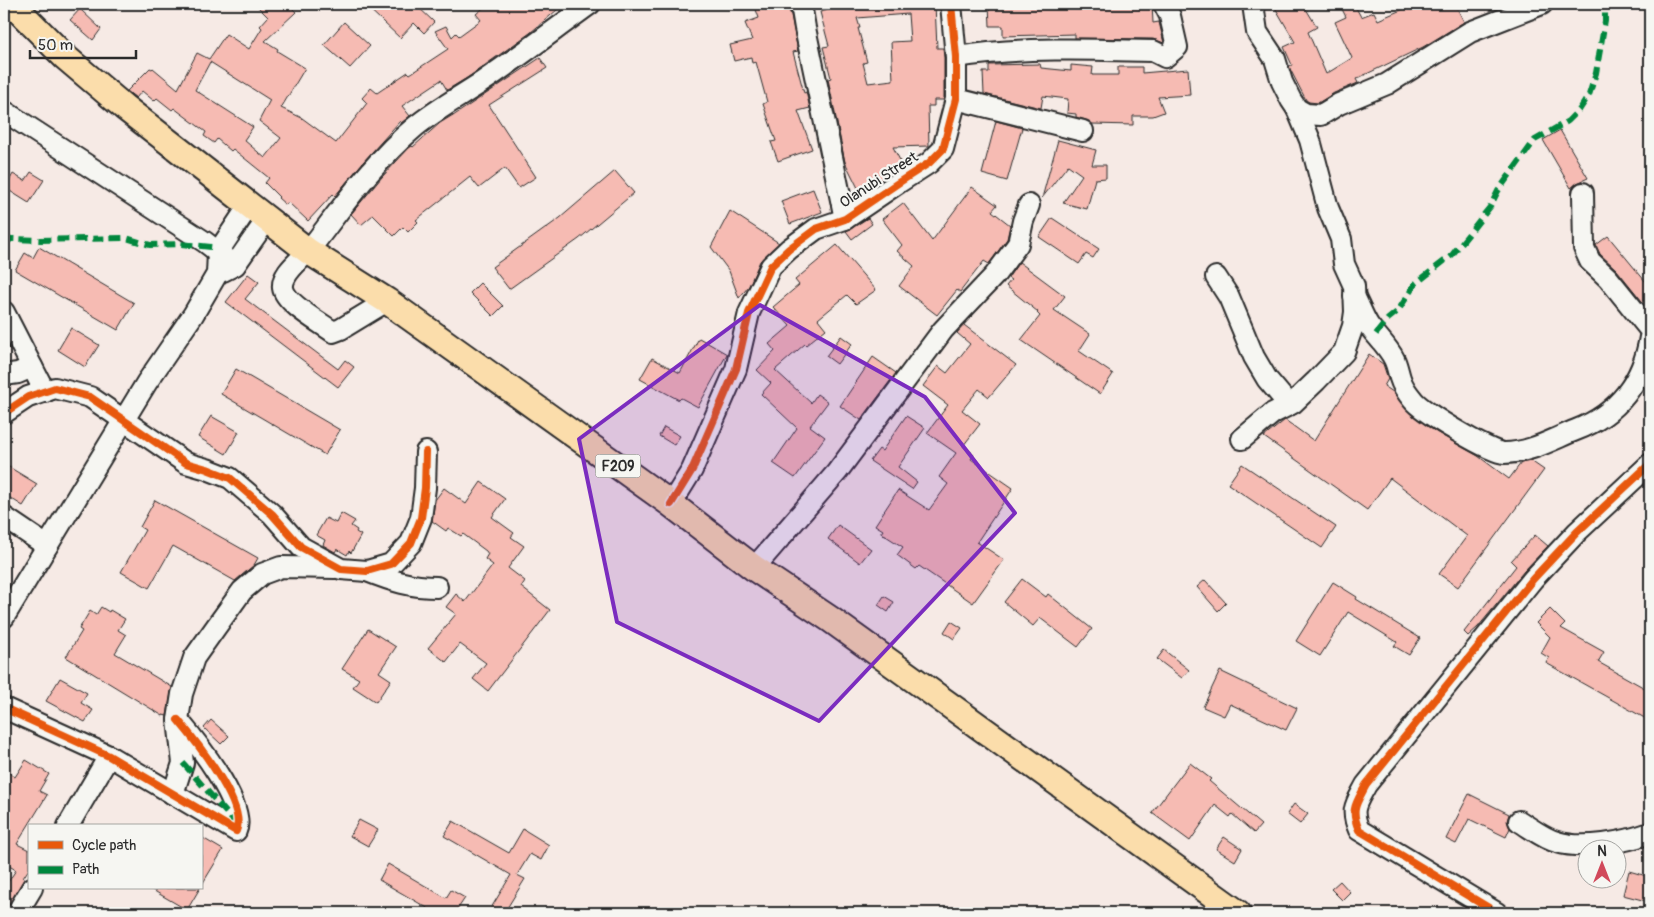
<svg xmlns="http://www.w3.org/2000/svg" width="1654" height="917" viewBox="0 0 1654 917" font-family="Pangolin,sans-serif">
<rect width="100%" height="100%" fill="#f6eae5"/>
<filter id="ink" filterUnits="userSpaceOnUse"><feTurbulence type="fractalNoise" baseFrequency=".02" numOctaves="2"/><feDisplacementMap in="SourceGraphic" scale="10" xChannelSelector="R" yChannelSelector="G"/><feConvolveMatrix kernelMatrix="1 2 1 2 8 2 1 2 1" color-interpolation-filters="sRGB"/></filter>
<g filter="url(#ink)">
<g fill="#f6bbb3" stroke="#2b2b2b" fill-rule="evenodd">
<path d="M255 4H288L296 12 265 41 278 49 277 51 305 68 281 108 302 118 336 143 367 103 362 98 371 88 377 93 408 72 410 74 448 49 435 31 446 26 452 37 456 33 459 36 481 20 476 14 488 4H564L530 33 467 78 447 90 441 80 402 106 410 116 401 123 400 121 364 161 335 196 333 194 308 221 288 202 286 205 278 198 279 197 265 183 269 178 233 149 231 151 217 139 214 143 204 136 206 132 174 108 172 110 157 98 154 101 142 91 136 98 127 91 150 68 152 69 153 68 178 89 197 53 209 59 226 34 249 49 262 28 260 26 268 17ZM210 62 270 100 259 121 281 138 265 158 244 140 253 127 195 90Z"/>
<polygon points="364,4 415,4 434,22 424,33 414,23 400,38"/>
<polygon points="754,4 786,4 791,15 798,51 793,52 804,93 806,92 810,108 798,111 812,149 778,161 771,142 776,141 763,104 767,102 756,62 752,63 751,57 734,61 730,45 752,40 745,23 759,18"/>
<path d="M853 4H935L937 48H943L944 58V100H934V106H928L929 146 893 147 903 166 860 192 845 162 828 79 831 78 823 47 829 46 820 12ZM908 14 910 41 891 42 893 80 868 83 863 63 867 62 858 28H860L857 18Z"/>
<polygon points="989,4 1152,4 1153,23 1159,22 1164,43 1153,39 1075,38 1075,34 1003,36 1003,26 990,26"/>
<polygon points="1273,4 1303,4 1317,27 1308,32 1326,74 1352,58 1335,22 1346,17 1341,7 1346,4 1354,4 1361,17 1374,12 1378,20 1415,4 1455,4 1464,22 1423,47 1356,79 1358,83 1334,93 1318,103 1309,102 1306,100 1290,69 1289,66 1292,65 1284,47 1295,42"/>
<polygon points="80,9 101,29 93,40 70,20"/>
<polygon points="344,22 370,46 350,68 324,45"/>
<polygon points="540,58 547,68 489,105 536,177 519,188 505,168 479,188 470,177 416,220 418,222 408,232 403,227 394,236 373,215 361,225 351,214 382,177 409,148 412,146 413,147 440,123 453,115 453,116"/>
<polygon points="1040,64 1041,68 1071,71 1071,65 1093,67 1092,75 1118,75 1118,67 1142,67 1142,73 1188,69 1190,95 1158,97 1164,112 1153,116 1133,116 1133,125 1092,124 1086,120 1076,117 1076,114 1067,113 1068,99 1043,96 1041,108 984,94 983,72 989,72 989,65"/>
<polygon points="996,121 1022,128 1007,181 982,174"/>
<polygon points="1560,130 1588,178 1577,183 1571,188 1543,140"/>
<polygon points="1058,140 1096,150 1092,165 1106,165 1106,178 1095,179 1087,209 1063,203 1082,175 1068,165 1042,198"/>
<polygon points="615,171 634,193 579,239 509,289 492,267 560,218"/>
<polygon points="31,172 44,180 29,203 5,188 13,174 25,181"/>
<polygon points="972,187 997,205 992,211 1010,225 1007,239 989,264 984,261 960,292 957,290 937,315 899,286 914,266 897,251 902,245 882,219 903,203 932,241"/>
<polygon points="813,189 822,212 790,224 781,201"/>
<polygon points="730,211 779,243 760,261 749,286 739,298 729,271 711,247"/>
<polygon points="868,218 872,224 852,239 846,231"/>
<polygon points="1052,218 1099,249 1093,258 1086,254 1079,264 1039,237"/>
<polygon points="1608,236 1650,287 1650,311 1617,270 1600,254 1596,245"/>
<polygon points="837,245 876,290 856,304 847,295 818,319 826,329 806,345 805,344 775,370 811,403 817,394 828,402 810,426 825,437 795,478 773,463 797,428 761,394 771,383 757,370 775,351 769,344 790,326 773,307 799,285 795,280"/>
<polygon points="39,247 134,303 118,330 15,270 25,253 33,258"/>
<polygon points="1019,262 1065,296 1054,310 1090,334 1079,351 1113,374 1100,394 1021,340 1040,316 1037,313 1038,312 1006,286 1011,280 1008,278"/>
<polygon points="248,274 259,282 245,299 338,369 345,360 354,367 338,387 226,302"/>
<polygon points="480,283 503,306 493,316 470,293"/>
<polygon points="964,325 1016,365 989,397 979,389 962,410 980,424 963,446 974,454 971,459 1013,488 977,542 1004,560 973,603 919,566 916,569 897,555 903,547 881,533 883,530 875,525 898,490 929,510 948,484 939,477 956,453 927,433 948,405 923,386 938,366 947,373 970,344 957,333"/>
<polygon points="71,328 99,345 85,367 58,350"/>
<polygon points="841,336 852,344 837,364 826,356"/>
<polygon points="699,338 727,354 698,407 681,398 679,400 640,379 652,358 680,373"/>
<polygon points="1369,354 1383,364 1388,379 1384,386 1393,392 1411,414 1436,432 1478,456 1509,479 1521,463 1531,461 1544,470 1458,587 1439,574 1467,536 1390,478 1367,510 1264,437 1285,420 1314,441"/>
<polygon points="873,357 896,373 861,420 840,406"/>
<polygon points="236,369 340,430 325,455 221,394"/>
<polygon points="211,416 239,432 226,454 198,437"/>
<polygon points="906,416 925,428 898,467 917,482 912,489 870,461 879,449 882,451"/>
<polygon points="664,427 680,436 674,445 659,436"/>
<polygon points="4,464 37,484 23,506 4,494"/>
<polygon points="1242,464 1336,527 1322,548 1228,484"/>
<polygon points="481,482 505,499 492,517 514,533 511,537 524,546 508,568 525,581 521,587 550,610 488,691 473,679 486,663 460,644 446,662 428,648 456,614 446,607 456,594 465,602 493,565 485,559 488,554 486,551 463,534 461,536 448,528 446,531 432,521 435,500 444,488 466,504"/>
<polygon points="155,500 258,558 254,565 235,581 173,546 149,588 121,572 145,530 140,527"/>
<polygon points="341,513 355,521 351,526 357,530 356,532 361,535 351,553 349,551 347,555 337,549 335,552 323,545 325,540 316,535 326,518 336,523"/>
<polygon points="838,525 871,549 860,563 828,539"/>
<polygon points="1535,535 1548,546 1524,571 1478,627 1468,636 1464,632 1516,566 1511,561"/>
<polygon points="1022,579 1046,597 1048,594 1092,629 1078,647 1040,618 1033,626 1004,602"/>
<polygon points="1205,580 1226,603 1218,611 1197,587"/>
<polygon points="1333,582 1357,597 1356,599 1420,638 1409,655 1394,646 1397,642 1348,612 1320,656 1296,641"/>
<polygon points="884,596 894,602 888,612 878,605"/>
<polygon points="101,607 109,612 110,610 125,619 118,630 126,635 115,653 172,687 167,716 163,715 163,716 66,657 82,631 79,629 90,611 96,615"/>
<polygon points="1550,609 1565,624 1561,628 1604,652 1598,662 1650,691 1650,721 1546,663 1549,658 1541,653 1550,637 1536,623"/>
<polygon points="951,621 962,628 954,639 944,632"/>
<polygon points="368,629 396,647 379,672 391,680 376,702 353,687 359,679 342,669"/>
<polygon points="1164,650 1189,670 1182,678 1157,659"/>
<polygon points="1220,671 1297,708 1286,730 1230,704 1224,716 1203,707"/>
<polygon points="60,678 87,693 81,703 93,710 85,722 46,701"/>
<polygon points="211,720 229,736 221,744 204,728"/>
<polygon points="26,760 49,774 39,791 47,795 17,844 29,850 29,869 23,878 24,879 4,913 4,888 16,870 4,863 4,770 15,777"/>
<polygon points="1190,763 1211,779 1209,781 1261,825 1254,833 1232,814 1230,817 1215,805 1190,841 1152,813"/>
<polygon points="1469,794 1509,814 1507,821 1510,828 1506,837 1469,819 1456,844 1446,839"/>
<polygon points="1294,804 1308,814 1300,824 1287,814"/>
<polygon points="359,820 378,830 368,846 350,836"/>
<polygon points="453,821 509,853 523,829 549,845 541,860 530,854 517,875 525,879 504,913 488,913 511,875 444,836"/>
<polygon points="201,837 223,850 201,886"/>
<polygon points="1224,837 1242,849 1235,861 1216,849"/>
<polygon points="388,864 446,898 451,890 465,898 455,913 436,913 379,880"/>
<polygon points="1629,871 1650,877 1650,902 1623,895"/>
<polygon points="1340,881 1350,892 1342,900 1331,889"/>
<polygon points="149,888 200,888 187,910"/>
</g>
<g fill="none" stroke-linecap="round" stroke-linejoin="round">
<defs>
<g id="minor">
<polyline points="801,4 805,28 845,219"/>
<polyline points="1253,4 1257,32 1275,59 1282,82 1291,100 1297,109 1306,114 1321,115 1339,104 1387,84 1470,32 1542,4"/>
<path d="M956 57C1021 47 1088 49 1153 51L1165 57 1177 47 1170 16 1164 4"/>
<polyline points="956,99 1083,131"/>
<polyline points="4,111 205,242 235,265"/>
<polyline points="1583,193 1584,248 1590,261 1608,278 1650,330"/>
<polyline points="223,271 235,265 268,218"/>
<polyline points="1216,277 1229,297 1254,357 1267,379 1289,405"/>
<path d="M1354 296C1359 305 1363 317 1369 326 1378 338 1388 347 1394 359 1397 365 1398 372 1400 378 1402 385 1408 394 1413 400 1422 412 1491 453 1504 453 1530 453 1553 439 1576 430 1618 414 1643 381 1650 337"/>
<path d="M387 301 341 329 333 332C321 323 285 303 283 288 281 273 301 260 310 249 343 206 374 161 416 126 437 109 461 96 482 82 519 57 554 30 590 4"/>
<polyline points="4,312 45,392"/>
<polyline points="4,375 18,373 32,367"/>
<polyline points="4,413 28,397 55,388 90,397 186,463 207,469 230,478 272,514 301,547 341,569 367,571 391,564 411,543 421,518 425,488 426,452"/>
<polyline points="1242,439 1273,413 1293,403 1316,381 1344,352 1353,326 1355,312 1354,286 1344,264 1341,239 1328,208 1310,140 1297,109"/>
<polyline points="671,504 692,470 736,369 749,313 771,266 789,249 816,229 845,219 898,183 929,163 943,149 956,99 956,57 951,4"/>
<polyline points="4,517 47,546"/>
<polyline points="754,568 837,472 943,330 995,275 1018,244 1023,221 1029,205"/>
<path d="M367 571C392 581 411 587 437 587"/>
<polyline points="4,617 147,382 193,315 217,274 218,252 250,204"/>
<path d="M4 708 109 756 236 831C248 806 194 739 178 720"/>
<polyline points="173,794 183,763 178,720 182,694 194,658 216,627 242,591 262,574 281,567 335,568"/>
<path d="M1519 821C1531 828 1544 839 1557 842 1583 850 1625 842 1650 833"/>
<polyline points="68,826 109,756"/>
<polyline points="17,913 32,888"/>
<path d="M1497 913 1359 830C1350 809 1356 804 1366 785L1533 579 1577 532 1650 464"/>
</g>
<polyline id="major" points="12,4 65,57 124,107 308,251 387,301 671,504 754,568 830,619 1238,913"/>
</defs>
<use href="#minor" stroke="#2b2b2b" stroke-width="24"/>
<use href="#major" stroke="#2b2b2b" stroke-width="29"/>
<use href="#minor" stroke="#f6f6f2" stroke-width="20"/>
<use href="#major" stroke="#fbddab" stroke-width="25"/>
<g stroke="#00873e" stroke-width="6" stroke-dasharray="12 6" stroke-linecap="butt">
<polyline points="4,244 11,239 40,240 126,238 150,245 180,244 212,247"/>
<polyline points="1376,334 1388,319 1398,311 1415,284 1452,255 1490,207 1498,191 1535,140 1568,121 1580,109 1589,95 1596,73 1605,21 1605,4"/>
<polyline points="183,763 237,825"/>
</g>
<defs>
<g id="cycleway">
<polyline points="4,413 28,397 55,388 90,397 186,463 207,469 230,478 272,514 301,547 341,569 367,571 391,564 411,543 421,518 425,488 426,452"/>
<polyline points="671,504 692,470 736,369 749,313 771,266 789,249 816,229 845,219 898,183 929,163 943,149 956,99 956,57 951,4"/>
<path d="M4 708 109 756 236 831C248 806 194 739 178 720"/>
<path d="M1497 913 1359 830C1350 809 1356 804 1366 785L1533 579 1577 532 1650 464"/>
</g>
</defs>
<use href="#cycleway" stroke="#f6f6f2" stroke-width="11"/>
<use href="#cycleway" stroke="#e8590c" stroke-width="8"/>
</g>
</g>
<path fill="#7b2cbf" fill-opacity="0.2" stroke="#7b2cbf" stroke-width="4" stroke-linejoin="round" d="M760 305 925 397 1015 513 819 721 617 622 579 439Z"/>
<g text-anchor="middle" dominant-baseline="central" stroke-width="4.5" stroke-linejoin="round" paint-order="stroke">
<rect fill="#f6f6f2" stroke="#686867" stroke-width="1" x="595.5" y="454.5" width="45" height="23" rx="4"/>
<g font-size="14" font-weight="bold" fill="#2b2b2b">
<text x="618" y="466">F209</text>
</g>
<g font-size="15" fill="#2b2b2b" stroke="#f6f6f2">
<text transform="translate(879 180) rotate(-33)">Olanubi Street</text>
</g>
</g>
<rect width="1654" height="917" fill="none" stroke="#f6f6f2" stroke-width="20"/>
<rect x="10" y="10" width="1634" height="897" fill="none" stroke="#2b2b2b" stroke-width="2" filter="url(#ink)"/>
<rect x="28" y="824" width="175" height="65" fill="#f6f6f2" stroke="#a5a5a2"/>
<rect x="38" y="841" width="25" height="8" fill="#e8590c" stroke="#a5a5a2"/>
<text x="72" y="850" font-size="15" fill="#2b2b2b">Cycle path</text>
<rect x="38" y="866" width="25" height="8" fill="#00873e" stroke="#a5a5a2"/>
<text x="72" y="874" font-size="15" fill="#2b2b2b">Path</text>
<g transform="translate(1602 864)"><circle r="24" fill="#f6f6f2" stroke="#a5a5a2"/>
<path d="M0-4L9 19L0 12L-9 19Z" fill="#d1495b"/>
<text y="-8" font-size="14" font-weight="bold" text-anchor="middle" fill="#2b2b2b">N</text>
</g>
<path d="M30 50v8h106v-8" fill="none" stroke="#2b2b2b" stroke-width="2.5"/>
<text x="38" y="50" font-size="15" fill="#2b2b2b" stroke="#f6f6f2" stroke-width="4" paint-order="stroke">50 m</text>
</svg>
